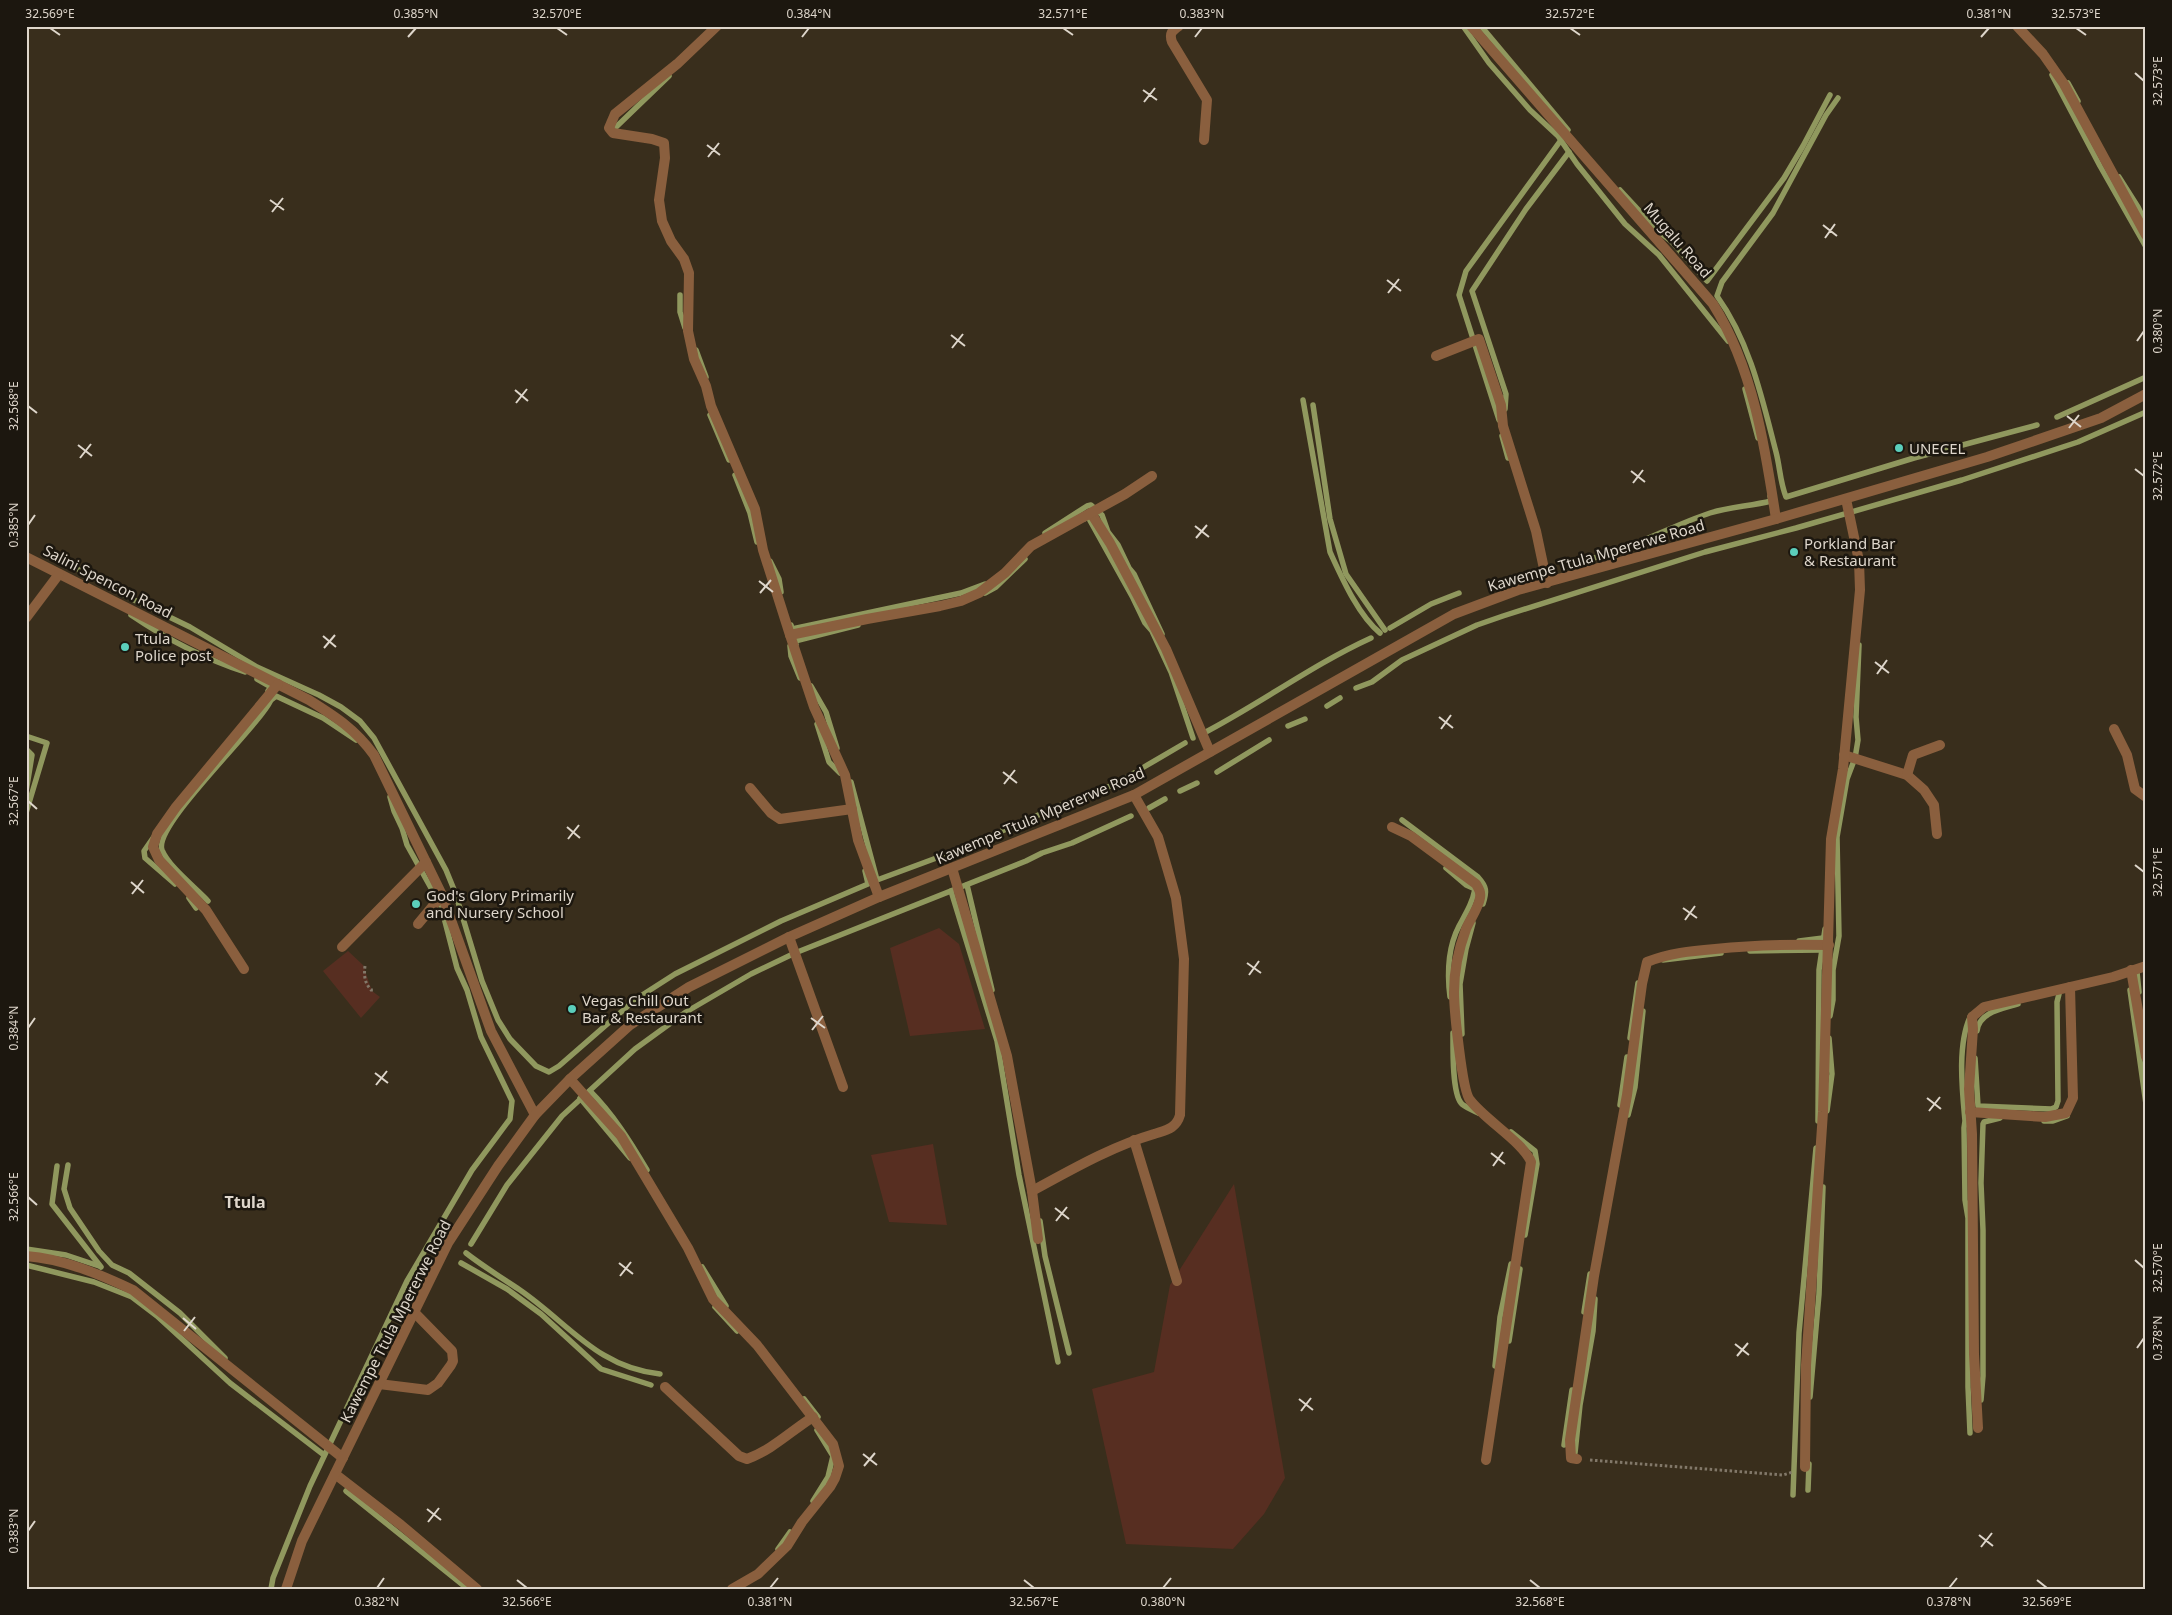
<svg xmlns="http://www.w3.org/2000/svg" width="2172" height="1615" viewBox="0 0 2172 1615" font-family="'Noto Sans',sans-serif">
<rect width="100%" height="100%" fill="#392e1c"/>
<g fill="#572e21">
<polygon points="939,928 959,944 985,1029 910,1036 890,948"/>
<polygon points="348,951 363,965 372,991 380,997 361,1018 323,971"/>
<polygon points="933,1144 947,1225 889,1222 871,1155"/>
<polygon points="1234,1184 1285,1478 1264,1514 1233,1549 1126,1544 1092,1389 1154,1372 1170,1285"/>
</g>
<g fill="none" stroke-linecap="round" stroke-linejoin="round">
<g stroke="#90985e" stroke-width="5.5">
<polyline points="1463,26 1489,63 1530,110 1558,136 1577,164 1625,224 1659,255 1728,341"/>
<polyline points="1481,26 1568,130"/>
<polyline points="2052,75 2100,166 2146,247"/>
<polyline points="2068,83 2078,101"/>
<path d="M1838 98 1826 115 1773 213 1722 282 1717 296C1750 342 1762 398 1776 452 1780 467 1780 482 1786 497L1914 458 2037 425"/>
<polyline points="615,128 669,76"/>
<polyline points="2119,177 2138,207 2146,224"/>
<polyline points="1620,190 1659,232 1671,241 1707,281 1784,178 1803,146 1830,95"/>
<polyline points="680,295 680,312 685,328"/>
<polyline points="696,350 706,377"/>
<polyline points="1745,389 1758,438"/>
<path d="M1303 400 1330 552C1342 578 1358 615 1380 633"/>
<polyline points="1313,405 1330,519 1346,574 1385,630"/>
<polyline points="1505,409 1506,394 1472,291 1526,209 1569,152"/>
<polyline points="710,415 729,460"/>
<polyline points="2057,417 2146,377"/>
<polyline points="1499,420 1459,295 1466,271 1561,140"/>
<polyline points="1502,436 1508,458"/>
<polyline points="735,475 750,513 757,542"/>
<polyline points="1084,519 1088,517 1133,598 1145,623 1152,631 1171,672 1193,738"/>
<polyline points="1045,533 1087,506 1091,505 1102,515 1108,532 1118,545 1129,568 1134,574 1162,634"/>
<polyline points="770,561 779,579 781,592"/>
<path d="M1572 562C1615 558 1667 527 1710 513 1729 507 1751 506 1771 501L1770 496"/>
<polyline points="79,570 128,597 190,627 257,667 319,695 341,707 360,721 374,738 446,870 455,892 482,981 498,1020 510,1039 536,1066 549,1072 559,1066 636,999 675,974 781,921 868,884 865,871"/>
<polyline points="985,593 996,587 1025,559"/>
<path d="M131 615C165 638 205 659 245 672"/>
<polyline points="791,625 792,629 961,593 985,584"/>
<polyline points="1390,628 1431,604 1459,593"/>
<polyline points="796,644 795,641 858,625"/>
<polyline points="790,646 791,656 800,678"/>
<polyline points="257,679 271,687 268,691"/>
<polyline points="811,686 826,712 837,748"/>
<polyline points="1356,688 1372,682 1402,660 1477,625 1503,616 1705,552 1796,528 1962,480 2078,442 2146,412"/>
<polyline points="1327,706 1340,698"/>
<polyline points="817,724 829,762 840,773"/>
<polyline points="1288,726 1305,719"/>
<path d="M1202 734C1260 704 1312 665 1371 638"/>
<polyline points="26,736 47,743 26,813"/>
<polyline points="26,749 32,755 26,792"/>
<polyline points="1144,767 1185,743"/>
<polyline points="1217,772 1269,740"/>
<polyline points="851,782 877,880 958,850 1066,803"/>
<polyline points="1180,791 1197,783"/>
<polyline points="1081,799 1117,783 1134,773"/>
<polyline points="1149,808 1165,799"/>
<path d="M1402 820 1478 877C1487 887 1487 891 1483 904"/>
<polyline points="153,838 144,851 145,858 175,884"/>
<path d="M1446 868 1466 885 1475 889C1472 904 1466 913 1459 926 1448 947 1447 973 1450 997"/>
<polyline points="967,885 992,990"/>
<polyline points="951,891 997,1041 1019,1175 1058,1362"/>
<polyline points="189,898 196,908"/>
<path d="M208 901C195 887 169 867 162 850 153 825 257 729 271 700L276 696 323 718 356 740"/>
<polyline points="1799,941 1823,938"/>
<polyline points="1750,951 1821,950"/>
<polyline points="1663,960 1721,953"/>
<polyline points="2137,972 2139,992"/>
<polyline points="2130,990 2146,1104"/>
<polyline points="1830,1016 1833,1000 1833,970 1839,936 1837,837 1847,779 1855,758 1858,740 1856,717 1859,645"/>
<path d="M1977 1031C1979 1012 2002 1009 2018 1004"/>
<path d="M1453 1033C1453 1048 1452 1092 1461 1103 1464 1107 1473 1110 1478 1113"/>
<polyline points="1462,1034 1460,984 1466,949 1473,923"/>
<polyline points="1630,1038 1638,983"/>
<polyline points="1975,1058 1978,1106 2051,1109 2056,1107 2058,1101 2057,1002 2059,994"/>
<path d="M590 1091C613 1114 630 1141 647 1170"/>
<polyline points="580,1098 630,1158"/>
<polyline points="1620,1105 1627,1057"/>
<polyline points="1827,1111 1832,1074 1829,1038"/>
<polyline points="1628,1115 1635,1087 1643,1011"/>
<polyline points="1818,1121 1819,970 1825,929"/>
<polyline points="2044,1121 2053,1121 2067,1116"/>
<polyline points="1511,1132 1535,1151 1537,1164 1525,1235"/>
<polyline points="68,1165 64,1189 70,1208 99,1251 112,1265 129,1273 180,1313 225,1358"/>
<polyline points="57,1166 52,1204 101,1267"/>
<polyline points="1040,1221 1045,1256 1069,1353"/>
<polyline points="471,1244 507,1185 562,1116 635,1049 686,1012 751,974 795,953 1026,861 1042,853 1072,843 1131,816"/>
<polyline points="26,1249 66,1255 99,1266"/>
<path d="M466 1253C484 1267 502 1278 520 1290 568 1323 598 1368 660 1374"/>
<polyline points="461,1263 507,1289 541,1314 601,1369 651,1385"/>
<polyline points="26,1265 94,1282 132,1297 157,1316 230,1383 324,1455"/>
<polyline points="702,1267 726,1306"/>
<polyline points="715,1307 737,1331"/>
<polyline points="1584,1312 1590,1274"/>
<polyline points="1509,1341 1520,1269"/>
<polyline points="1495,1366 1500,1317 1511,1264"/>
<polyline points="1810,1397 1819,1294 1823,1187"/>
<polyline points="804,1399 818,1417"/>
<polyline points="1981,1400 1983,1376 1983,1230 1981,1183 1983,1124 1984,1122 2000,1118"/>
<path d="M1970 1433 1968 1387V1218L1965 1200 1964 1128 1965 1121C1962 1089 1957 1043 1971 1015"/>
<polyline points="1564,1445 1572,1390"/>
<polyline points="1575,1453 1580,1405 1593,1331 1595,1299"/>
<polyline points="1808,1490 1809,1464"/>
<polyline points="346,1491 468,1589"/>
<polyline points="1793,1495 1799,1333 1816,1148"/>
<polyline points="813,1501 828,1477 833,1456 817,1430"/>
<polyline points="778,1549 790,1532"/>
<polyline points="271,1589 273,1578 310,1486 407,1281 472,1170 510,1119 512,1101 481,1037 467,990 457,968 441,906 407,845 402,828 394,811 390,797"/>
</g>
<g stroke="#827869" stroke-width="3" stroke-dasharray="2.5 2.5" stroke-linecap="butt">
<path d="M365 966C364 975 364 982 371 990H375"/>
<polyline points="1590,1460 1783,1475 1793,1472"/>
</g>
<g stroke="#8a5f3e" stroke-width="10">
<polyline points="1436,356 1479,339 1501,405 1503,426 1536,531 1547,583"/>
<polyline points="1844,755 1907,775 1924,790 1934,805 1937,834"/>
<polyline points="1907,775 1913,755 1940,745"/>
<polyline points="418,924 442,895"/>
<polyline points="379,1384 428,1390 438,1383 451,1365 453,1361 452,1351 414,1312"/>
</g>
<g stroke="#8a5f3e" stroke-width="10">
<polyline points="717,26 677,64 615,114 609,128 613,133 652,139 664,143 665,158 659,200 662,221 671,241 684,259 689,273 688,331 694,359 706,386 711,406 755,509 763,550 790,635 814,707 845,775 858,840 879,897"/>
<path d="M1179 26C1172 31 1169 33 1172 42L1207 100 1204 140"/>
<path d="M1471 26 1713 304C1753 368 1765 446 1776 519"/>
<polyline points="2017,26 2043,54 2064,84 2146,235"/>
<polyline points="1091,513 1110,543 1166,649 1210,752"/>
<path d="M26 557 309 700C336 717 355 729 374 755L442 895 491 1031 535 1115"/>
<polyline points="26,618 59,574"/>
<polyline points="790,635 867,619 940,606 961,601 979,593 1005,573 1031,546 1125,494 1152,476"/>
<polyline points="2114,729 2127,755 2135,789 2146,797"/>
<polyline points="750,788 771,813 780,819 852,809"/>
<path d="M1392 827 1411 836 1476 884C1479 889 1481 892 1480 898 1478 909 1470 919 1466 929 1459 948 1454 972 1454 992 1454 1008 1462 1091 1470 1100 1484 1119 1524 1143 1531 1162L1486 1460"/>
<polyline points="952,868 1007,1056 1032,1191 1038,1239"/>
<polyline points="789,937 843,1087"/>
<polyline points="342,947 426,862"/>
<polyline points="244,969 206,910 159,860 153,847 157,834 176,807 278,684"/>
<polyline points="2131,970 2146,1057"/>
<polyline points="570,1079 621,1136 688,1248 713,1299 757,1345 833,1444 839,1466 835,1478 830,1487 802,1522 787,1546 758,1574 732,1589"/>
<polyline points="1970,1112 2045,1117 2066,1113 2073,1098 2070,987"/>
<polyline points="1134,1140 1177,1281"/>
<path d="M1032 1191C1071 1170 1110 1147 1154 1134 1166 1130 1176 1129 1180 1115L1184 959 1176 898 1158 837 1134 795"/>
<path d="M26 1256C64 1259 99 1274 133 1290L343 1458"/>
<path d="M665 1387 739 1456 747 1459C772 1450 791 1431 813 1417"/>
<polyline points="1978,1428 1974,1354 1972,1134 1969,1089 1973,1029 1972,1017 1984,1007 2113,977 2146,966"/>
<path d="M1577 1459 1571 1458 1570 1440 1594 1276 1627 1095 1642 984 1647 962C1669 953 1691 951 1715 949 1753 945 1791 944 1829 945"/>
<polyline points="1805,1467 1806,1365 1823,1112 1831,839 1843,769 1860,590 1859,561 1846,499"/>
<polyline points="335,1474 401,1525 477,1589"/>
</g>
<polyline stroke="#8a5f3e" stroke-width="10" points="286,1589 302,1541 448,1243 498,1166 535,1115 570,1079 630,1025 689,987 789,937 879,897 1134,795 1454,614 1518,590 1776,519 1987,457 2101,418 2146,394"/>
</g>
<path fill="none" stroke="#ded6cb" stroke-width="2" d="M50 28 60 35M557 28 567 35M1063 28 1073 35M1570 28 1580 35M2076 28 2086 35M408 37 416 28M802 37 809 28M1195 37 1202 28M1981 37 1989 28M2135 73 2144 81M1143 90 1157 100M1144 102 1155 88M707 145 720 155M708 157 719 143M270 200 284 210M272 212 283 198M1823 225 1837 236M1825 238 1835 224M1387 280 1401 291M1388 293 1399 279M951 335 965 346M2137 341 2144 331M952 348 963 334M515 390 528 401M516 403 527 389M28 406 37 413M2067 416 2081 427M2069 428 2079 415M78 445 92 456M80 458 91 444M2135 469 2144 476M1631 471 1645 482M1633 483 1643 470M28 525 35 515M1195 526 1209 537M1196 538 1207 525M759 581 773 592M760 593 771 580M323 636 336 647M324 648 335 635M1875 662 1889 673M1877 674 1887 660M1439 717 1453 728M1441 729 1451 715M1003 772 1017 783M1004 784 1015 770M28 801 37 809M567 827 580 838M568 839 579 825M2135 865 2144 872M131 882 144 893M132 894 143 880M1683 908 1697 918M1685 920 1695 906M1247 963 1261 973M1249 975 1259 961M811 1018 825 1028M28 1028 35 1018M812 1030 823 1016M375 1073 388 1083M376 1085 387 1071M1927 1098 1941 1109M1929 1111 1940 1097M1491 1153 1505 1164M1493 1166 1503 1152M28 1197 37 1205M1055 1208 1069 1219M1056 1221 1067 1207M2135 1260 2144 1268M619 1263 633 1274M620 1276 631 1262M183 1318 196 1329M184 1331 195 1317M1735 1344 1749 1355M2137 1348 2144 1338M1737 1356 1748 1343M1299 1399 1313 1410M1301 1411 1311 1398M863 1454 877 1465M864 1466 875 1453M427 1509 441 1520M428 1522 439 1508M28 1531 35 1521M1979 1535 1993 1546M1981 1547 1992 1533M517 1580 527 1588M1024 1580 1034 1588M1530 1580 1540 1588M2037 1580 2047 1588M377 1588 384 1578M770 1588 778 1578M1163 1588 1171 1578M1949 1588 1957 1578"/>
<g fill="#5bcebb" stroke="#1c170f" stroke-width="2">
<circle cx="1899" cy="448" r="5"/>
<circle cx="1794" cy="552" r="5"/>
<circle cx="125" cy="647" r="5"/>
<circle cx="416" cy="904" r="5"/>
<circle cx="572" cy="1009" r="5"/>
</g>
<g text-anchor="middle" dominant-baseline="central" stroke-width="5" stroke-linejoin="round" paint-order="stroke">
<g font-size="15" fill="#ded6cb" stroke="#1c170f">
<text transform="translate(1678 240) rotate(49)">Mugalu Road</text>
<text transform="translate(1596 555) rotate(-16)">Kawempe Ttula Mpererwe Road</text>
<text transform="translate(108 581) rotate(27)">Salini Spencon Road</text>
<text transform="translate(1040 815) rotate(-23)">Kawempe Ttula Mpererwe Road</text>
<text transform="translate(395 1321) rotate(-63)">Kawempe Ttula Mpererwe Road</text>
</g>
<g font-size="15" fill="#ded6cb" stroke="#1c170f" text-anchor="start">
<text x="1909" y="448">UNECEL</text>
<text x="1804" y="543">Porkland Bar<tspan x="1804" dy="17">&amp; Restaurant</tspan></text>
<text x="135" y="638">Ttula<tspan x="135" dy="17">Police post</tspan></text>
<text x="426" y="895">God's Glory Primarily<tspan x="426" dy="17">and Nursery School</tspan></text>
<text x="582" y="1000">Vegas Chill Out<tspan x="582" dy="17">Bar &amp; Restaurant</tspan></text>
</g>
<g font-size="16" font-weight="bold" fill="#ded6cb" stroke="#1c170f">
<text x="245" y="1202">Ttula</text>
</g>
</g>
<rect width="2172" height="1615" fill="none" stroke="#1c170f" stroke-width="55"/>
<rect x="28" y="28" width="2116" height="1560" fill="none" stroke="#ded6cb" stroke-width="2"/>
<g font-size="12" text-anchor="middle" fill="#ded6cb">
<text x="50" y="18">32.569°E</text>
<text x="416" y="18">0.385°N</text>
<text x="557" y="18">32.570°E</text>
<text x="809" y="18">0.384°N</text>
<text x="1063" y="18">32.571°E</text>
<text x="1202" y="18">0.383°N</text>
<text x="1570" y="18">32.572°E</text>
<text x="1989" y="18">0.381°N</text>
<text x="2076" y="18">32.573°E</text>
<text transform="translate(2158 81) rotate(-90)" y="4">32.573°E</text>
<text transform="translate(2158 331) rotate(-90)" y="4">0.380°N</text>
<text transform="translate(14 406) rotate(-90)" y="4">32.568°E</text>
<text transform="translate(2158 476) rotate(-90)" y="4">32.572°E</text>
<text transform="translate(14 525) rotate(-90)" y="4">0.385°N</text>
<text transform="translate(14 801) rotate(-90)" y="4">32.567°E</text>
<text transform="translate(2158 872) rotate(-90)" y="4">32.571°E</text>
<text transform="translate(14 1028) rotate(-90)" y="4">0.384°N</text>
<text transform="translate(14 1197) rotate(-90)" y="4">32.566°E</text>
<text transform="translate(2158 1268) rotate(-90)" y="4">32.570°E</text>
<text transform="translate(2158 1338) rotate(-90)" y="4">0.378°N</text>
<text transform="translate(14 1531) rotate(-90)" y="4">0.383°N</text>
<text x="377" y="1606">0.382°N</text>
<text x="527" y="1606">32.566°E</text>
<text x="770" y="1606">0.381°N</text>
<text x="1034" y="1606">32.567°E</text>
<text x="1163" y="1606">0.380°N</text>
<text x="1540" y="1606">32.568°E</text>
<text x="1949" y="1606">0.378°N</text>
<text x="2047" y="1606">32.569°E</text>
</g>
</svg>
